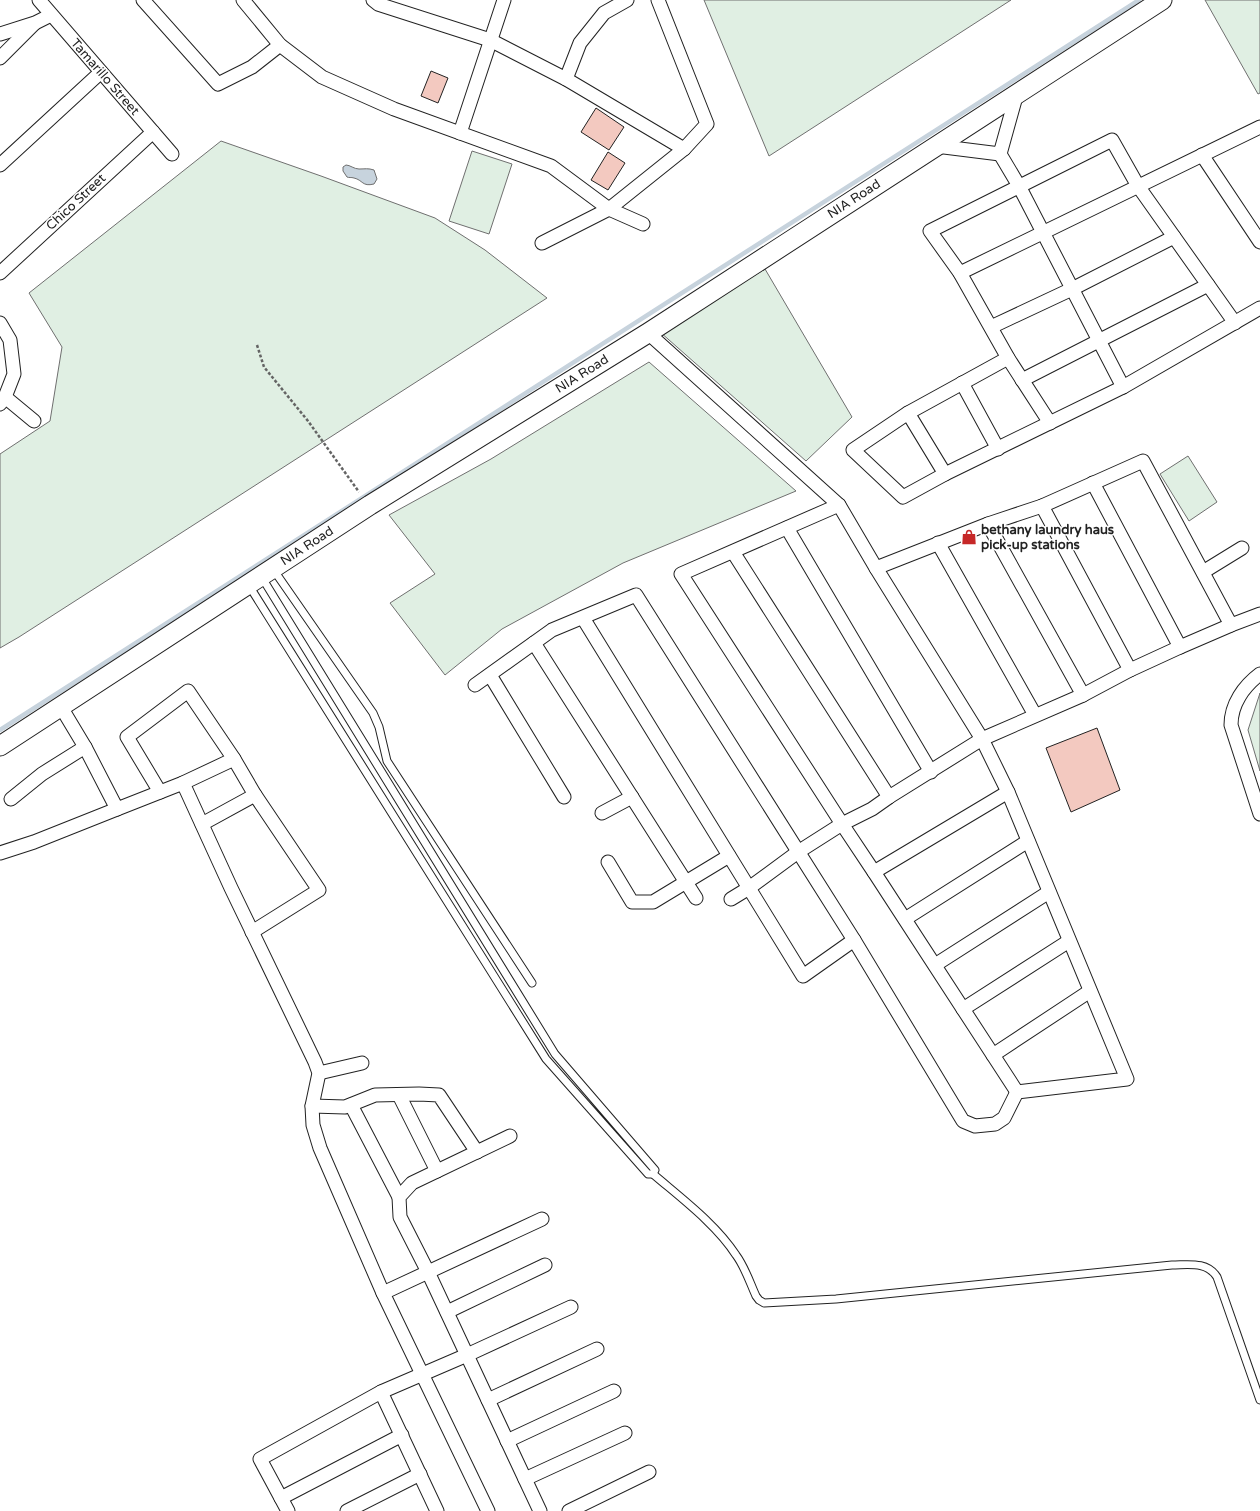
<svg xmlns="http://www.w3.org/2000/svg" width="1260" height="1511" viewBox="0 0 1260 1511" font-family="'Varela Round',sans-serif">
<rect width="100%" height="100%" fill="#fff"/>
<g fill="#e0efe3" stroke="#6f6f6f">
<polygon points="704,0 1011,0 769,156"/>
<polygon points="1205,0 1260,0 1260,93 1258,94"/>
<polygon points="221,141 321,176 435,218 485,250 547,298 19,637 0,648 0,454 50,421 62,347 29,293"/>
<polygon points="472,151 512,164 489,234 449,221"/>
<polygon points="765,269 852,417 806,461 660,332"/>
<polygon points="649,362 796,491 623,563 502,629 445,675 390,603 435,574 389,515 491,459"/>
<polygon points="1188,456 1217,502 1189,521 1160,474"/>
<polygon points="1260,693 1260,771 1248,730"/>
</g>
<path fill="#c7d3dd" stroke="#6f6f6f" d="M346 165C350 165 354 169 359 169 365 169 368 168 374 170L377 179 374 184C362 187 363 180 354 178 351 177 349 178 347 177L343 171V167Z"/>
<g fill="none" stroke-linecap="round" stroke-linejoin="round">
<polyline stroke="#c7d3dd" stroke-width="4.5" points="0,730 1139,0"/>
</g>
<g fill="#f3c9c0" stroke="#222">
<polygon points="431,71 448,78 438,103 421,96"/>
<polygon points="596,108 624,127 609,150 581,132"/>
<polygon points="608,152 625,163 608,190 591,180"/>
<polygon points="1097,728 1120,790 1071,812 1046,748"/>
</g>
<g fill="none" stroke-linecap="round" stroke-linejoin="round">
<defs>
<g id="lane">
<polyline points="273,569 373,713 379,727 387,761 532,983"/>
<polyline points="248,584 546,1059 648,1174 653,1174 655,1170 555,1054 261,576"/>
<path d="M653 1174C681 1198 716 1224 736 1255 745 1267 750 1283 756 1296L759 1300 764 1303 836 1299 1172 1265C1188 1265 1207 1261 1217 1277L1260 1400"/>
</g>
<g id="street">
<polyline points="39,0 172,154"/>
<polyline points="143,0 218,84 252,67 280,45"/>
<polyline points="243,0 280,45 322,77 394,109 551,166 609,209 643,224"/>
<polyline points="373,0 378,4 490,40 566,79 684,149"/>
<polyline points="0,34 35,23 51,15"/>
<polyline points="0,58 34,24"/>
<polyline points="566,79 580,43 604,13 627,0"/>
<polyline points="460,133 504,0"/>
<polyline points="936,146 1000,154 1017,93"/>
<polyline points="1000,154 1019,186 1123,387"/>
<polyline points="1202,155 1260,242"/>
<polyline points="0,165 101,72"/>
<polyline points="542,243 609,209 684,149 707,124 658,0"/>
<polyline points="0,273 153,132"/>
<polyline points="960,273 1260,127"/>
<polyline points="0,323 10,340 14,374 5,397 0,404"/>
<polyline points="991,327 1072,289 1174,237"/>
<polyline points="648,333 839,505 876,568 982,739 1008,792 1127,1079 1017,1092"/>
<polyline points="1008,358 908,413 853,450 903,497 945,474 1123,387 1260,308"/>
<polyline points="1022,380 1208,285"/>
<polyline points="962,383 998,449"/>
<polyline points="5,397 34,421"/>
<polyline points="908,413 945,474"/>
<polyline points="1050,423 1008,358 960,273 930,231 1112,140 1138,186 1235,323"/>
<polyline points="1093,483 1180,647"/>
<polyline points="839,505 681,574 842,824 874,872 1017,1092"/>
<polyline points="1042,506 1130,670"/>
<polyline points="988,524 1083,695"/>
<polyline points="787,528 931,772"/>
<polyline points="938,543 1035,715"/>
<polyline points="733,552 889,797"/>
<polyline points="876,568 988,524 1042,506 1143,461 1231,625"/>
<polyline points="1203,572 1242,548"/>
<polyline points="583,618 803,976 854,940"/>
<polyline points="534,643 696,898"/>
<path d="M1260 674C1244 686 1231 704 1231 725L1260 814"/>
<polyline points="490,675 564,797"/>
<polyline points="475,685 552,630 636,595 854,940 963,1121 975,1126 995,1124 1004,1118 1017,1092"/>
<polyline points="61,707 85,747 117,809 183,783 231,888 315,1062 319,1073 312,1106 313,1125 320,1148 383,1293 488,1511"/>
<polyline points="183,783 234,759"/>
<polyline points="160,792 127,737 188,691 234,759 255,795"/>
<polyline points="11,799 42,774 85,747"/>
<polyline points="602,813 632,797"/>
<polyline points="202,824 255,795 319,890 252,932"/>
<polyline points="0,853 34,842 117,809"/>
<polyline points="608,862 632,902 653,902 729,856"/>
<polyline points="874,872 1008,792"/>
<polyline points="731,899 749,888 798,852 842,824 872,809 889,797 982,739 1083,695 1130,670 1180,647 1231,625 1260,614"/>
<polyline points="905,919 1028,841"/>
<polyline points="935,965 1049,892"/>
<polyline points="963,1009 1069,941"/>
<polyline points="993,1055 1090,991"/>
<polyline points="319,1073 362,1063"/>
<polyline points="399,1095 437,1171"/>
<polyline points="351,1105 399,1197"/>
<polyline points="312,1106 345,1107 375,1095 419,1094 439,1095 477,1152"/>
<polyline points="510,1136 412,1183 399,1197 400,1217 428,1272 525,1479 625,1433"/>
<polyline points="383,1293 542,1219"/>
<polyline points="447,1312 545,1265"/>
<polyline points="381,1392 437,1511"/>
<polyline points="488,1400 597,1349"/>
<polyline points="507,1441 614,1391"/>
<polyline points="525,1479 540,1511"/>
<polyline points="281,1498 402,1435"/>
<polyline points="288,1511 260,1459 381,1392 467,1355 571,1307"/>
<polyline points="347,1511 420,1474"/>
<polyline points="569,1511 649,1472"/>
</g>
<polyline id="secondary" points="0,746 370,505 648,333 1162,0"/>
</defs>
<use href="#lane" stroke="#222" stroke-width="9"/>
<use href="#street" stroke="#222" stroke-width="15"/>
<use href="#secondary" stroke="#222" stroke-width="21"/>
<polyline stroke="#646464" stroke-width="2.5" stroke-dasharray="3 2" stroke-linecap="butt" points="257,345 264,367 308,421 359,492"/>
<use href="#lane" stroke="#fff" stroke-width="7"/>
<use href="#street" stroke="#fff" stroke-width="13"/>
<use href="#secondary" stroke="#fff" stroke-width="19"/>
</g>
<defs>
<symbol id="shop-bare" viewBox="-9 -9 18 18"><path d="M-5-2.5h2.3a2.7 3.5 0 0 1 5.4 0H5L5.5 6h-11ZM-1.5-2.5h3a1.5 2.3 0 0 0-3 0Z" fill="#c62828" stroke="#fff" stroke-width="2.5" paint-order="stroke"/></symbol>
</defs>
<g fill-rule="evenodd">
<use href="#shop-bare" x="958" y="526" width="22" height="22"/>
</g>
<g text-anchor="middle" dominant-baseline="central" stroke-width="3" stroke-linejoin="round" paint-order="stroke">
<g font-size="13" fill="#222" stroke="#fff">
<text transform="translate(105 77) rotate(49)">Tamarillo Street</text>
<text transform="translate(854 199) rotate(-33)">NIA Road</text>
<text transform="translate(76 202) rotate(-43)">Chico Street</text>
<text transform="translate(582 374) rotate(-32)">NIA Road</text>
<text transform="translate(307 546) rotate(-33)">NIA Road</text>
</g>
<g font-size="13" font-weight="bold" fill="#222" stroke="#fff" text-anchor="start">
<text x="981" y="530">bethany laundry haus<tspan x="981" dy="15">pick-up stations</tspan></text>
</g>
</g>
</svg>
